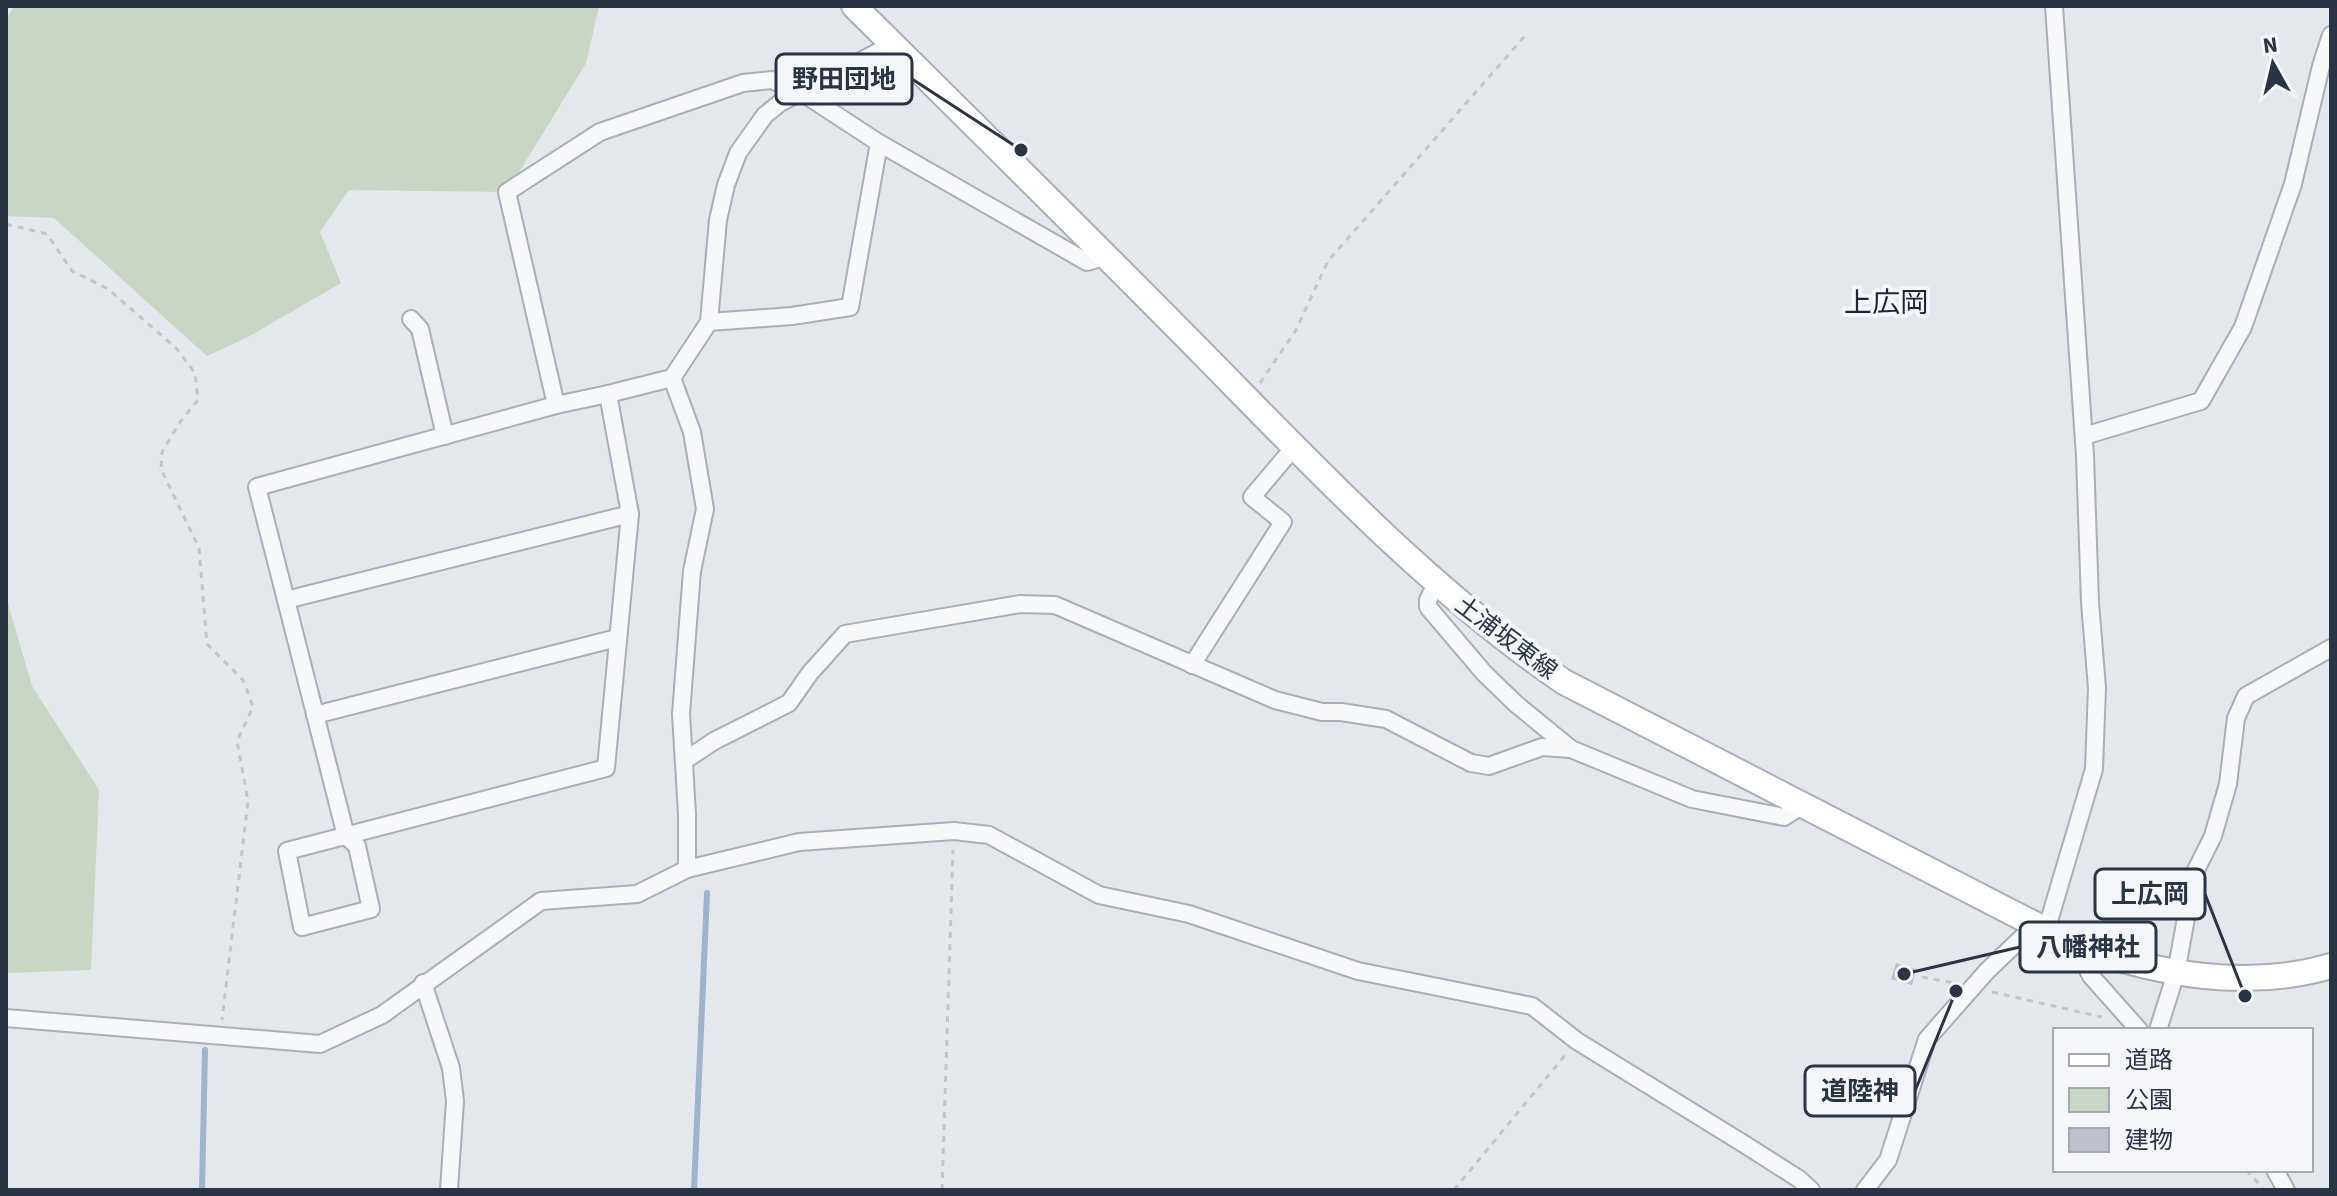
<svg xmlns="http://www.w3.org/2000/svg" width="2337" height="1196" viewBox="0 0 2337 1196" font-family="'Source Sans 3','Noto Sans JP',sans-serif">
<rect width="100%" height="100%" fill="#e4e7ec"/>
<g fill="#c9d6c5">
<polygon points="14,6 599,6 586,63 507,192 349,190 320,232 341,283 248,337 207,356 54,218 6,216 6,20"/>
<polygon points="6,597 32,686 99,790 91,970 6,973"/>
</g>
<g fill="none" stroke-linecap="round" stroke-linejoin="round">
<g stroke="#9fb4cc" stroke-width="6">
<polyline points="202,1190 205,1050"/>
<polyline points="694,1190 707,893"/>
</g>
</g>
<polygon fill="#bbc0ca" points="1896,963 1916,969 1912,985 1891,979"/>
<g fill="none" stroke-linecap="round" stroke-linejoin="round">
<defs>
<g id="street">
<polyline points="411,319 420,329 445,436"/>
<polyline points="709,322 792,316 850,307 879,143"/>
<polyline points="672,378 692,432 705,509 692,571 681,714 687,814 687,869"/>
<polyline points="608,394 672,378 709,322 718,220 726,185 738,153 765,115 780,103 893,44"/>
<polyline points="556,405 507,192 600,132 743,83 772,80 801,92 879,143 1087,262 1107,256"/>
<polyline points="2084,436 2201,401 2243,327 2293,184 2321,66 2331,35"/>
<polyline points="1436,584 1428,600 1428,607 1484,673 1516,704 1571,749"/>
<polyline points="286,600 346,836 357,846 371,909 302,927 287,851 606,768 630,514 608,394 556,405 257,487 286,600"/>
<polyline points="286,600 630,514"/>
<polyline points="1192,665 1283,522 1252,497 1295,446"/>
<polyline points="315,715 617,638"/>
<polyline points="684,761 714,741 789,703 810,673 845,634 1020,604 1055,605 1275,700 1322,712 1341,712 1386,719 1471,763 1489,766 1542,747 1571,749 1692,799 1784,817 1804,804"/>
<polyline points="2046,931 2094,769 2097,688 2090,602 2085,456 2054,6"/>
<polyline points="2075,945 2091,976 2139,1030"/>
<polyline points="423,983 451,1068 455,1101 449,1190"/>
<polyline points="6,1018 320,1044 382,1015 541,901 637,894 687,869 799,842 954,831 989,835 1099,895 1189,914 1358,971 1532,1006 1577,1041 1744,1144 1799,1179 1811,1190"/>
<polyline points="2158,1030 2176,973 2194,874 2213,836 2228,784 2236,718 2246,696 2331,648"/>
<polyline points="2275,1170 2286,1190"/>
<polyline points="1865,1190 1888,1160 1927,1039 1987,971 2035,925"/>
</g>
<path id="secondary" d="M854 6C972 123 1090 239 1206 357 1319 472 1431 591 1564 682L2075 945C2158 974 2245 991 2331 966"/>
</defs>
<use href="#street" stroke="#a9aeb7" stroke-width="20"/>
<use href="#secondary" stroke="#a9aeb7" stroke-width="28"/>
<g stroke="#c2c5cb" stroke-width="3" stroke-dasharray="6 6" stroke-linecap="butt">
<polyline points="6,224 47,234 72,271 108,289 176,348 195,373 198,400 180,422 162,452 161,469 199,548 207,644 243,680 253,707 237,741 248,801 222,1020"/>
<polyline points="1260,383 1296,330 1328,261 1524,37"/>
<polyline points="1922,977 1954,983"/>
<polyline points="1992,992 2102,1017"/>
<polyline points="2246,1170 2263,1188"/>
<polyline points="942,1190 953,850"/>
<polyline points="1454,1190 1566,1054"/>
</g>
<use href="#street" stroke="#f7f8fa" stroke-width="16"/>
<use href="#secondary" stroke="#fff" stroke-width="24"/>
</g>
<g text-anchor="middle" dominant-baseline="central" stroke-width="8" stroke-linejoin="round" paint-order="stroke">
<g font-size="24" fill="#2b3445" stroke="#f4f6f9">
<text transform="translate(1506 638) rotate(37)">土浦坂東線</text>
</g>
<g font-size="28" fill="#1d2536" stroke="#f4f6f9">
<text x="1886" y="303">上広岡</text>
</g>
</g>
<path fill="none" stroke="#2b3445" stroke-width="3" d="M1021 150L912 79M2245 996L2205 894M1904 974L2020 947M1956 991L1915 1091"/>
<g fill="#2b3445" stroke="#f4f6f9" stroke-width="3">
<circle cx="1021" cy="150" r="8"/>
<circle cx="2245" cy="996" r="8"/>
<circle cx="1904" cy="974" r="8"/>
<circle cx="1956" cy="991" r="8"/>
</g>
<g fill="#f4f6f9" stroke="#2b3445" stroke-width="3">
<rect x="776" y="54" width="136" height="50" rx="8"/>
<rect x="2095" y="869" width="110" height="50" rx="8"/>
<rect x="2020" y="922" width="136" height="50" rx="8"/>
<rect x="1805" y="1066" width="110" height="50" rx="8"/>
</g>
<g font-size="26" text-anchor="middle" font-weight="bold" fill="#2b3445">
<text x="844" y="88">野田団地</text>
<text x="2150" y="903">上広岡</text>
<text x="2088" y="956">八幡神社</text>
<text x="1860" y="1100">道陸神</text>
</g>
<rect width="2337" height="1196" fill="none" stroke="#2b3445" stroke-width="16"/>
<rect x="2053" y="1028" width="260" height="144" fill="#f4f6f9" stroke="#a4a8b1" stroke-width="2"/>
<rect x="2069" y="1054" width="40" height="12" fill="#ffffff" stroke="#a4a8b1" stroke-width="2"/>
<text x="2125" y="1068" font-size="24" fill="#2b3445">道路</text>
<rect x="2069" y="1088" width="40" height="24" fill="#c9d6c5" stroke="#a4a8b1" stroke-width="2"/>
<text x="2125" y="1108" font-size="24" fill="#2b3445">公園</text>
<rect x="2069" y="1128" width="40" height="24" fill="#bbc0ca" stroke="#a4a8b1" stroke-width="2"/>
<text x="2125" y="1148" font-size="24" fill="#2b3445">建物</text>
<g transform="translate(2273 64) rotate(352)" stroke="#f4f6f9" stroke-width="6" paint-order="stroke">
<path d="M0-6L14 30L0 20L-14 30Z" fill="#2b3445"/>
<text y="-12" font-size="22" font-weight="bold" text-anchor="middle" fill="#2b3445">N</text>
</g>
</svg>
